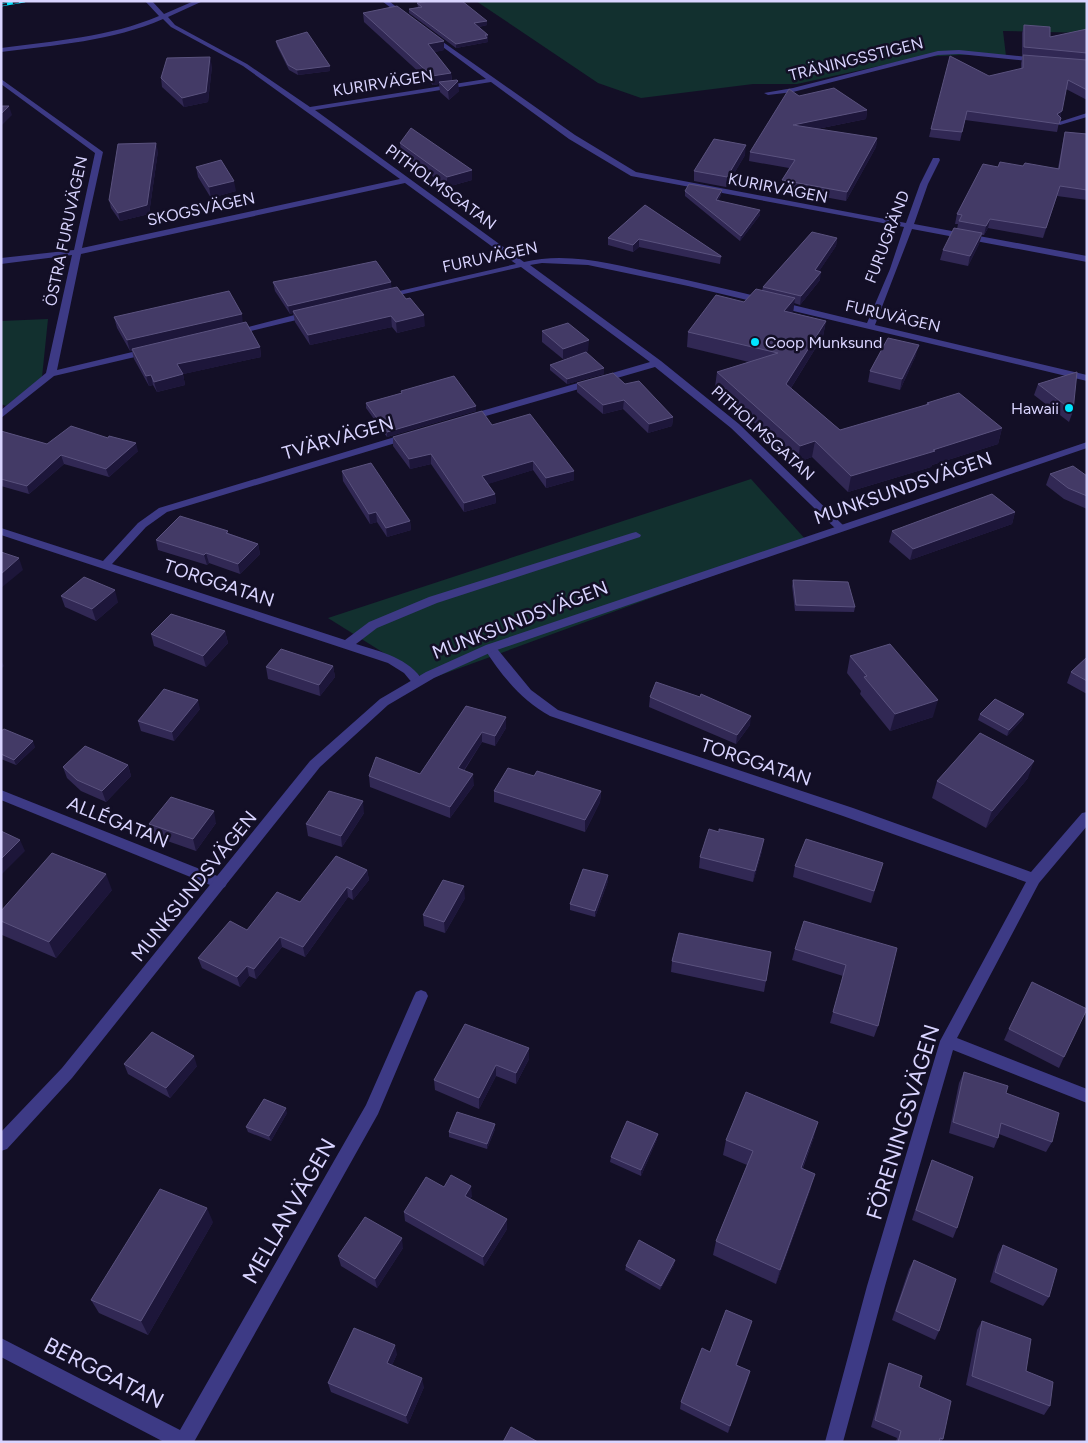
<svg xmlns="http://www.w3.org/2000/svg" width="1088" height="1443" viewBox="0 0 1088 1443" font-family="Figtree,sans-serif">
<rect width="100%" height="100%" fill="#130f26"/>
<g fill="#12302f">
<polygon points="476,1 1087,1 1087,33 1003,31 1006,56 980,54 920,57 797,84 753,84 641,98 598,83"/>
<polygon points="48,319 42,377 6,406 1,404 1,321"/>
<polygon points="751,479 807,541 427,680 328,618"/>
</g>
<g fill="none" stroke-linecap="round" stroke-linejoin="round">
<g fill="#3d3a85" fill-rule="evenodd">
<path d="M145 1H152L164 14 194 1H203L168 17 175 25 247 64 310 107 486 79 428 36 433 35 575 135 636 172 906 223 920 184 933 158H939L940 160 928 184 914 224 1087 256V262L912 229 875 325 1087 375V381L688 286 588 265 542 263 530 265 661 361 739 424 846 528 841 531 837 530 731 428 655 367 472 420H464V416L650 362 521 267 382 299V295L516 264 405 183 81 254 57 370 149 348 154 351 152 353 54 376 1 418V410L46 373 72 255 1 264V258L74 250 95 153 1 84V79L103 152 82 248 400 179 243 66 171 27 163 19C113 41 55 45 1 52V48C54 41 110 37 159 16ZM491 82 569 139 631 176 904 227 890 269 867 323C798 306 729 289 659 274 615 265 569 251 524 262L315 110Z"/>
<polygon points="382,1 389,1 410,18 405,19"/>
<polygon points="959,50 1038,58 1041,60 1038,62 959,54 938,55 793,92 768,95 764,93 793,88 938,51"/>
<polygon points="1087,113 1087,117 1060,125 1056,123"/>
<polygon points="310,311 315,314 313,316 234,335 229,332"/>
<path d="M408 433 413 436 412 438 167 512 146 527 112 564 345 640 369 622 429 597 632 533 636 532 641 535 640 537 437 603 377 628 356 644C382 652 409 658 424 682L418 686 414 685 404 673 388 663 1 535V528L103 561 138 523 159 508Z"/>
<path d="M490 644 494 645 531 690 558 710 853 808 1031 872 1082 813 1087 812V826L1039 883 957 1038 1087 1089V1103L953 1050 885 1286 843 1442H825L867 1286 940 1041 1026 882 843 816 550 716C522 701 501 675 484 648Z"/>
<polygon points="1,790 225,879 227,883 225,887 220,889 215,887 1,800"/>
<polygon points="421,990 426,992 428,996 378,1114 194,1442 164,1442 1,1357 1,1338 180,1430 366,1105 414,996 416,992"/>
</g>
<polygon fill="#3d3a85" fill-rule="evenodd" points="1087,442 1087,448 494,651 434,678 388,705 320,767 72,1078 7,1149 1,1151 1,1132 62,1068 310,761 380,699 426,672 486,645"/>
<defs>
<polyline id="rail" points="1,5 24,1"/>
</defs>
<use href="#rail" stroke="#00e5ff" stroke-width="3"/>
<use href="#rail" stroke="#130f26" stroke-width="2" stroke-dasharray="6" stroke-linecap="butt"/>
</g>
<g fill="#312854">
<polygon points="417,3 487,25 479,27 488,35 488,42 456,48 409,13 409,9 418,7"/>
<polygon points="363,13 444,50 434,52 451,73 452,80 459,91 449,100 440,92 439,84 433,85 364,22"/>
<polygon points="1024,25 1050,37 1087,29 1087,100 1066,89 1057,132 965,120 960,141 929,137 931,129 989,76 1021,69 1021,63 1023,55 1022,55 1022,33"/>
<polygon points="276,41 330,66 330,71 298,75 289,70 277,46"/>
<polygon points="212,66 208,102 184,107 162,87 161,78"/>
<polygon points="799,96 867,110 866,119 817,129 877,138 876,147 846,201 781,189 782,180 789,168 749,161 750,152"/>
<polygon points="1065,132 1087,134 1087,200 1057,196 1043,238 988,228 984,235 982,235 979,244 968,266 940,260 943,250 957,229 958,224 955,224 957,214 998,167 1023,166 1058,168 1063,141"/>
<polygon points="400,143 472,170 472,180 447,187 401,153"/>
<polygon points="158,151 149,214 120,221 111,208 109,200"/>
<polygon points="745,155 726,187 694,181 694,171"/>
<polygon points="196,167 236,191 211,198 198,177"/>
<polygon points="722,190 721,195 718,201 760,215 740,241 685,196 685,191"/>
<polygon points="645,205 721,256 720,264 639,247 633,252 608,245 608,238"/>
<polygon points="837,238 836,246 819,271 820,280 800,305 794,303 793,313 826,321 823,336 791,388 840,430 926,405 927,403 1002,428 998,444 932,465 931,467 848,492 812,457 798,462 715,387 717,372 749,362 687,347 688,332 744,302 762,290 763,287"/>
<polygon points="273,282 392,288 425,326 397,333 392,327 310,345 295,322 293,313 290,314 275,291"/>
<polygon points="114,317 243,323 260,347 261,357 183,374 185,385 157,392 153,385 149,386 134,359 132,351 130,351 117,328"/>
<polygon points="542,331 588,351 563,359 542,342"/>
<polygon points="916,355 900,390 868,382 870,371"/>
<polygon points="550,365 604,374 567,384 550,370"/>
<polygon points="577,383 625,384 673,417 672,426 648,433 623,409 603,414 577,392"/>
<polygon points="1038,384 1073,411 1069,422 1034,395"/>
<polygon points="401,391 476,411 387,437 366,408 366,403 402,393"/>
<polygon points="492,425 574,480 546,488 533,470 487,484 495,494 496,503 464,512 431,464 410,469 393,446 393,437"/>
<polygon points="1,431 47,444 138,451 109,477 64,464 29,494 1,486"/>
<polygon points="342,471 410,521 411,530 387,537 377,522 370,524 343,481"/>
<polygon points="1050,474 1087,476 1087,509 1064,499 1046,485"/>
<polygon points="1015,512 1012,524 910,560 889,542 892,531"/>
<polygon points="228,531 228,533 258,544 260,554 240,574 209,563 207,565 158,550 156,540"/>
<polygon points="793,580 855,607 854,612 795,611 792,586"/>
<polygon points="61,596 118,602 96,621 65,607"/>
<polygon points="225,631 228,643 206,667 154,646 151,634"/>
<polygon points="850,656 933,717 890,731 860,694 861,691 847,673"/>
<polygon points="1087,657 1087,694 1067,683 1071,672"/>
<polygon points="333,666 335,677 320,696 268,679 266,667"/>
<polygon points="650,697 750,725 736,744 649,707"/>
<polygon points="466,706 506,717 506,728 495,746 482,742 464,771 474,785 450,818 370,787 369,776 420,774"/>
<polygon points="200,709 174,741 141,731 138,721"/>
<polygon points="980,714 1024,714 1022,720 1007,736 978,720"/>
<polygon points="1,731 35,747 16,765 1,759"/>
<polygon points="128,765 131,776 106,802 81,791 67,778 63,767"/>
<polygon points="534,776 601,791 600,802 585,832 494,802 494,791"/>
<polygon points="1028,778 986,828 932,798 937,781"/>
<polygon points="364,813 342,847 308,836 306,824"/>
<polygon points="216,823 196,851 153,836 149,824"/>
<polygon points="719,832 762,851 753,882 699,868 700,857"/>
<polygon points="795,866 880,874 871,903 793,877"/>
<polygon points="367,870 369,880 353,900 348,897 305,957 282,947 256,979 249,976 240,987 202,968 198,958 247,930 300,902"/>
<polygon points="608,881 595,917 570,910 570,904"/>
<polygon points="112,890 56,958 2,935 1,933 1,911"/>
<polygon points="465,898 445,933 424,926 423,915"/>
<polygon points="897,948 878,1026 874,1037 830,1023 843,976 792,960 795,949"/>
<polygon points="771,952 764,992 671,972 672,961"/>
<polygon points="1009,1029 1064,1057 1059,1068 1004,1040"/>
<polygon points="529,1048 529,1059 516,1084 496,1076 479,1109 435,1090 434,1080"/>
<polygon points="124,1064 197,1066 170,1098 128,1074"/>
<polygon points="964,1072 1006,1093 1052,1142 1046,1152 999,1134 998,1138 994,1148 949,1133 959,1083"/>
<polygon points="287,1113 271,1141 248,1132 246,1127"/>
<polygon points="495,1124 495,1129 487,1149 449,1137 449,1132"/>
<polygon points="814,1137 803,1168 811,1188 776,1284 713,1255 716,1241 747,1165 723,1155 726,1140"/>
<polygon points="657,1139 641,1176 610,1162 611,1157"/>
<polygon points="932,1160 957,1228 953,1238 912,1220 928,1170"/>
<polygon points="444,1187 472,1196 470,1199 507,1229 484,1266 405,1221 404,1212"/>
<polygon points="213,1222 148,1335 99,1313 91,1300"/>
<polygon points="1003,1245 1049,1297 1043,1306 990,1282 998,1254"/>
<polygon points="403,1248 377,1288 341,1266 338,1256"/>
<polygon points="914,1260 939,1331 935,1340 892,1320 909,1269"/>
<polygon points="674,1265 660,1290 625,1270 626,1266"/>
<polygon points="752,1321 737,1365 748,1379 728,1433 680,1409 681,1402 710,1352"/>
<polygon points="982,1321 1026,1371 1050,1406 1044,1415 966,1385 977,1330"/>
<polygon points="397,1354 392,1365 424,1387 408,1424 331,1392 328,1383"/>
<polygon points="889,1363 919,1387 943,1439 941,1442 896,1442 897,1438 871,1427 886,1371"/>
</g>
<g fill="#1d163a">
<polygon points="487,21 487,25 474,28 474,23"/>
<polygon points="488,35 488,42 456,48 456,44"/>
<polygon points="444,41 444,50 428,54 428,44"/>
<polygon points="210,57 212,66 208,102 184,107 182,98"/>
<polygon points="330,66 330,71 298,75 297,70"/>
<polygon points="451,73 452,82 439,82 439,84 433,85 432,76"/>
<polygon points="458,81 459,91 449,100 448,91"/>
<polygon points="9,106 12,115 1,126 1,114"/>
<polygon points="867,110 866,119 792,134 793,125"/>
<polygon points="1062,111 1059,120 1057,114"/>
<polygon points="877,138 876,147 846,201 847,192"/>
<polygon points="156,143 158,151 149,214 120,221 118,213"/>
<polygon points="746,145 745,155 726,187 727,177"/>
<polygon points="472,170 472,180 447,187 447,177"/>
<polygon points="234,181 236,191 211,198 209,187"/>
<polygon points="1060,186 1057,196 1043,238 1046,228"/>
<polygon points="722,190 721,195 715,206 716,200"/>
<polygon points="760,210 760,215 740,241 741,236"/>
<polygon points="990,219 988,228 984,235 986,226"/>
<polygon points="982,233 979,244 968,266 970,256"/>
<polygon points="837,238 836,246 814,279 815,270"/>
<polygon points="639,239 639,247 633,252 633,245"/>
<polygon points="821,272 820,280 800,305 801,296"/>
<polygon points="391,282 392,290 293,311 293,313 290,314 288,306"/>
<polygon points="795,298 793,313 782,326 784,311"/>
<polygon points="242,314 243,325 130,351 127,340"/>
<polygon points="424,315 425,326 397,333 396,322"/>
<polygon points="391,316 392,327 310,345 308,335"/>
<polygon points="826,321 823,336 784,399 786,384"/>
<polygon points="589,340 588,351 563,359 563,349"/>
<polygon points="919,345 916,355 900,390 902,379"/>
<polygon points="260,347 261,357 179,375 177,364"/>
<polygon points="604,368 604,374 567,384 567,379"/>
<polygon points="183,374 185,385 157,392 154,382"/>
<polygon points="151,375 153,385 149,386 146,376"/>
<polygon points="624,400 623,409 603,414 603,405"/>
<polygon points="476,406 476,411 387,437 387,432"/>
<polygon points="673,417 672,426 648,433 649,424"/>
<polygon points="1002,428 998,444 932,465 931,467 848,492 851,476"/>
<polygon points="815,441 812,457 798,462 800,446"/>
<polygon points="136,443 138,451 109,477 106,469"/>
<polygon points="431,454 431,464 410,469 409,459"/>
<polygon points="61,455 64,464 29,494 27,486"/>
<polygon points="533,461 533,470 482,486 482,476"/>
<polygon points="574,471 574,480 546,488 546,478"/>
<polygon points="495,494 496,503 464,512 464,503"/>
<polygon points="376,512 377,522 370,524 369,514"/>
<polygon points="1015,512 1012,524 910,560 913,549"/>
<polygon points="410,521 411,530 387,537 386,528"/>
<polygon points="258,544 260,554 240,574 238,564"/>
<polygon points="206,553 209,563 207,565 204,555"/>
<polygon points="19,558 23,570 1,588 1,574"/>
<polygon points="115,590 118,602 96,621 92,609"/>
<polygon points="225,631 228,643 206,667 203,656"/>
<polygon points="1,660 4,666 1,669"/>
<polygon points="333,666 335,677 320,696 319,685"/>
<polygon points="198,700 200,709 174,741 172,732"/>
<polygon points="938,700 933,717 890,731 895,714"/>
<polygon points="1024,714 1022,720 1007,736 1009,730"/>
<polygon points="751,716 750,725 736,744 737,735"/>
<polygon points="506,717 506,728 495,746 495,736"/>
<polygon points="482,732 482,742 458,779 458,768"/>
<polygon points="33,741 35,747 16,765 14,760"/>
<polygon points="1034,761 1028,778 986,828 992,811"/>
<polygon points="128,765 131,776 106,802 102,791"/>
<polygon points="473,774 474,785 450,818 450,807"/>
<polygon points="601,791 600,802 585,832 585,820"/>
<polygon points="363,801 364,813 342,847 341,836"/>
<polygon points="214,811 216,823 196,851 193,839"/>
<polygon points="764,839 762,851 753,882 755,871"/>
<polygon points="20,840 25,851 1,875 1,859"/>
<polygon points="367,870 369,880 353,900 352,890"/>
<polygon points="106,874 112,890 56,958 49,942"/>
<polygon points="608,875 608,881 595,917 595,911"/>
<polygon points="464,886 465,898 445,933 444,922"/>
<polygon points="347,887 348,897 305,957 303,947"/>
<polygon points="280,937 282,947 256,979 254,969"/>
<polygon points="247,966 249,976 240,987 237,977"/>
<polygon points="529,1048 529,1059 516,1084 516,1073"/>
<polygon points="194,1056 197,1066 170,1098 166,1088"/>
<polygon points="496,1065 496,1076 479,1109 479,1098"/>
<polygon points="286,1108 287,1113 271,1141 269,1136"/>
<polygon points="818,1122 814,1137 797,1182 801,1168"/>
<polygon points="495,1124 495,1129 487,1149 487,1144"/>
<polygon points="658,1134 657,1139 641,1176 641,1170"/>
<polygon points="815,1174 811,1188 776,1284 780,1270"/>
<polygon points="471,1186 472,1196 466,1206 465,1196"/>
<polygon points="207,1208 213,1222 148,1335 141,1321"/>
<polygon points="507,1219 507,1229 484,1266 483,1257"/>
<polygon points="402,1238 403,1248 377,1288 375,1279"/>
<polygon points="675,1260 674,1265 660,1290 661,1286"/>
<polygon points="752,1321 750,1329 734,1372 736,1365"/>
<polygon points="395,1345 397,1354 389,1372 387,1363"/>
<polygon points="750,1371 748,1379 728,1433 730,1426"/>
<polygon points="422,1378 424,1387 408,1424 406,1416"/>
</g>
<g fill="#433a66" stroke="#5a527e">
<polygon points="430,1 462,1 487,21 474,23 488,35 485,35 487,38 456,44 409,9 422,7 417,3"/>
<polygon points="397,6 444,41 428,44 451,73 432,76 363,13"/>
<polygon points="1024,25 1050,27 1050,37 1087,29 1087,53 1024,47"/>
<polygon points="307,32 330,66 297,70 288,65 276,41"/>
<polygon points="1023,55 1087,60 1087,90 1068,80 1062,111 1057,114 1061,118 1059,124 967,111 962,132 931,129 950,56 989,76 1023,68"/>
<polygon points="210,57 206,92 182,98 161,78 167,58"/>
<polygon points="457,80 458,81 448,91 439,82"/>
<polygon points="834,88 867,110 793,125 877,138 847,192 782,180 795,160 750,152 789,89 799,96"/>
<polygon points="1,106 9,106 1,114"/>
<polygon points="411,128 472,170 447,177 400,143"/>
<polygon points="1065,132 1087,134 1087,190 1060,186 1046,228 990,219 986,226 959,221 962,215 957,214 983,164 998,167 1000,162 1023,166 1025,163 1059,169"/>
<polygon points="714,139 746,145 727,177 694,171"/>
<polygon points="156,143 147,205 118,213 109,200 118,144"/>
<polygon points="221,160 234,181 209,187 196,167"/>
<polygon points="689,184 722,190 716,200 760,210 741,236 685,191"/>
<polygon points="645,205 721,256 721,257 639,239 633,245 608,238"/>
<polygon points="954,228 982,233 970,256 943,250"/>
<polygon points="812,232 837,238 815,270 821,272 801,296 763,287"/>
<polygon points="376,261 391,282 288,306 273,282 309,275"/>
<polygon points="397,287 406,299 410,298 424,315 396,322 391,316 308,335 293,311"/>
<polygon points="756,289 795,298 784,311 826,321 786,384 840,430 929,404 927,403 959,393 1002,428 933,450 935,451 851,476 815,441 800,446 717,372 778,353 688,332 716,295 744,302"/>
<polygon points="229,291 242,314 127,340 114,317"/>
<polygon points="246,322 260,347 177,364 183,374 154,382 151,375 146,376 132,349"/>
<polygon points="568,323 589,340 563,349 542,331"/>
<polygon points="888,338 919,345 902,379 870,371"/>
<polygon points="586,352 604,368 567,379 550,365"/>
<polygon points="1077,372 1073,411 1038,384"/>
<polygon points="613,373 625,384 639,381 673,417 649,424 624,400 603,405 577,383"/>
<polygon points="454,376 476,406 387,432 366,403 402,393 401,391"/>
<polygon points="482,411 492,425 530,414 574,471 546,478 533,461 482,476 495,494 464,503 431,454 409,459 393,437"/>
<polygon points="71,426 108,438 109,436 136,443 106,469 61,455 27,486 1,479 1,431 47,444"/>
<polygon points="371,463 410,521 386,528 376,512 369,514 342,471"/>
<polygon points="1073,466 1087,476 1087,496 1068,488 1050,474"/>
<polygon points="992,494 1015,512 913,549 892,531"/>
<polygon points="180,516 228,531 226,533 258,544 238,564 206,553 204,555 156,540"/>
<polygon points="1,552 19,558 1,574"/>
<polygon points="84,577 115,590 92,609 61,596"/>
<polygon points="793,580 848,582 855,607 796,605"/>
<polygon points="171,614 225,631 203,656 151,634"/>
<polygon points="890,644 938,700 895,714 864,677 867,676 850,656"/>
<polygon points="281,649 333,666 319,685 266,667"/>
<polygon points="1087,657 1087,681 1071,672"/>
<polygon points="656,682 700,697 701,694 751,716 737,735 650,697"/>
<polygon points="164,689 198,700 172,732 138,721"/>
<polygon points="995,699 1024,714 1009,730 980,714"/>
<polygon points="466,706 506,717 495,736 482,732 458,768 473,774 450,807 369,776 376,757 420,774"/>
<polygon points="4,729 33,741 14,760 1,754 1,731"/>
<polygon points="980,733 1034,761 992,811 937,781"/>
<polygon points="85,746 128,765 102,791 77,780 63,767"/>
<polygon points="508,768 534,776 537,771 601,791 585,820 494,791"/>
<polygon points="329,791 363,801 341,836 306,824"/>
<polygon points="171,797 214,811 193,839 149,824"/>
<polygon points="709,829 719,832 719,829 764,839 755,871 700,857"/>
<polygon points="1,831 20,840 1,859"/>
<polygon points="806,839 883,863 874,891 795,866"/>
<polygon points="52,853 106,874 49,942 1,921 1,911"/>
<polygon points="336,856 367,870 352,890 347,887 303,947 280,937 254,969 247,966 237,977 198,958 230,921 247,930 277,892 300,902"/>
<polygon points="583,869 608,875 595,911 570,904"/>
<polygon points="443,880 464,886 444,922 423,915"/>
<polygon points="804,921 897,948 878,1026 833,1012 846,965 795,949"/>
<polygon points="679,933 771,952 766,981 672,961"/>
<polygon points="1032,982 1087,1009 1064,1057 1009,1029"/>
<polygon points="465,1024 529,1048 516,1073 496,1065 479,1098 434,1080"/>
<polygon points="152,1032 194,1056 166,1088 124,1064"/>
<polygon points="964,1072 1008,1086 1006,1093 1059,1113 1052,1142 1001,1123 998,1138 953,1122"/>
<polygon points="746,1092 818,1122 801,1168 815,1174 780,1270 716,1241 753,1151 726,1140"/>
<polygon points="264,1099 286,1108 269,1136 246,1127"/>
<polygon points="457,1112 495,1124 487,1144 449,1132"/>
<polygon points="627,1121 658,1134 641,1170 611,1157"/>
<polygon points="932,1160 973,1177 957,1228 916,1210"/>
<polygon points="451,1175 471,1186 465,1196 507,1219 483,1257 404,1212 426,1177 444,1187"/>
<polygon points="160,1189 207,1208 141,1321 91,1300"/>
<polygon points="365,1217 402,1238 375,1279 338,1256"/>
<polygon points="639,1240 675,1260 661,1286 626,1266"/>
<polygon points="1003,1245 1057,1269 1049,1297 995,1272"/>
<polygon points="914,1260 956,1279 939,1331 896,1311"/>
<polygon points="726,1310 752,1321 736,1365 750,1371 730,1426 681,1402 702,1348 710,1352"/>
<polygon points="982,1321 1031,1339 1026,1371 1053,1382 1050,1406 972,1376"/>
<polygon points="354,1328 395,1345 387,1363 422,1378 406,1416 328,1383"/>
<polygon points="889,1363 922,1376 919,1387 951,1401 943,1439 940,1438 939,1442 898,1442 901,1431 875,1420"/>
<polygon points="511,1427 538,1442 503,1442"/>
</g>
<g fill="#00e5ff" stroke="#130f26" stroke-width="2">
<circle cx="755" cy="342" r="5"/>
<circle cx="1069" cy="408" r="5"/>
</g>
<g text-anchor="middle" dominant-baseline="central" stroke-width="5" stroke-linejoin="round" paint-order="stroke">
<g font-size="16" fill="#d9d4ff" stroke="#130f26">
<text transform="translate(856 59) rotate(-14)">TRÄNINGSSTIGEN</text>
<text transform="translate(383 83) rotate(-9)">KURIRVÄGEN</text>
<text transform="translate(441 187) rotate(36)">PITHOLMSGATAN</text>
<text transform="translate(778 188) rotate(11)">KURIRVÄGEN</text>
<text transform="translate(201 209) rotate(-12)">SKOGSVÄGEN</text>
<text transform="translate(66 231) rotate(-78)">ÖSTRA FURUVÄGEN</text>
<text transform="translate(887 237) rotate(-69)">FURUGRÄND</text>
<text transform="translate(490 257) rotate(-12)">FURUVÄGEN</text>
<text transform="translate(893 316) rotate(13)">FURUVÄGEN</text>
<text transform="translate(763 433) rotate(42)">PITHOLMSGATAN</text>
</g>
<g font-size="16" fill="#d9d4ff" stroke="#130f26" text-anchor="start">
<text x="765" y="342">Coop Munksund</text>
<text x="1059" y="408" text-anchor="end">Hawaii</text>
</g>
<g font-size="19" fill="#d9d4ff" stroke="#130f26">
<text transform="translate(338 438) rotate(-16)">TVÄRVÄGEN</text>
<text transform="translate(903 488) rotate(-19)">MUNKSUNDSVÄGEN</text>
<text transform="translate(219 583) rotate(18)">TORGGATAN</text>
<text transform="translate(520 620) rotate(-21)">MUNKSUNDSVÄGEN</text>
<text transform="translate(756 762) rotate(18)">TORGGATAN</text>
<text transform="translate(118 822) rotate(22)">ALLÉGATAN</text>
<text transform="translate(194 886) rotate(-51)">MUNKSUNDSVÄGEN</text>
</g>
<g font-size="22" fill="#d9d4ff" stroke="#130f26">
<text transform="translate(903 1122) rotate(-73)">FÖRENINGSVÄGEN</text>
<text transform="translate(289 1211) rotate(-60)">MELLANVÄGEN</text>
<text transform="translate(104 1373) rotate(27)">BERGGATAN</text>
</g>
</g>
<rect width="1088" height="1443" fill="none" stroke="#d9d4ff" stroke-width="5"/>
</svg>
